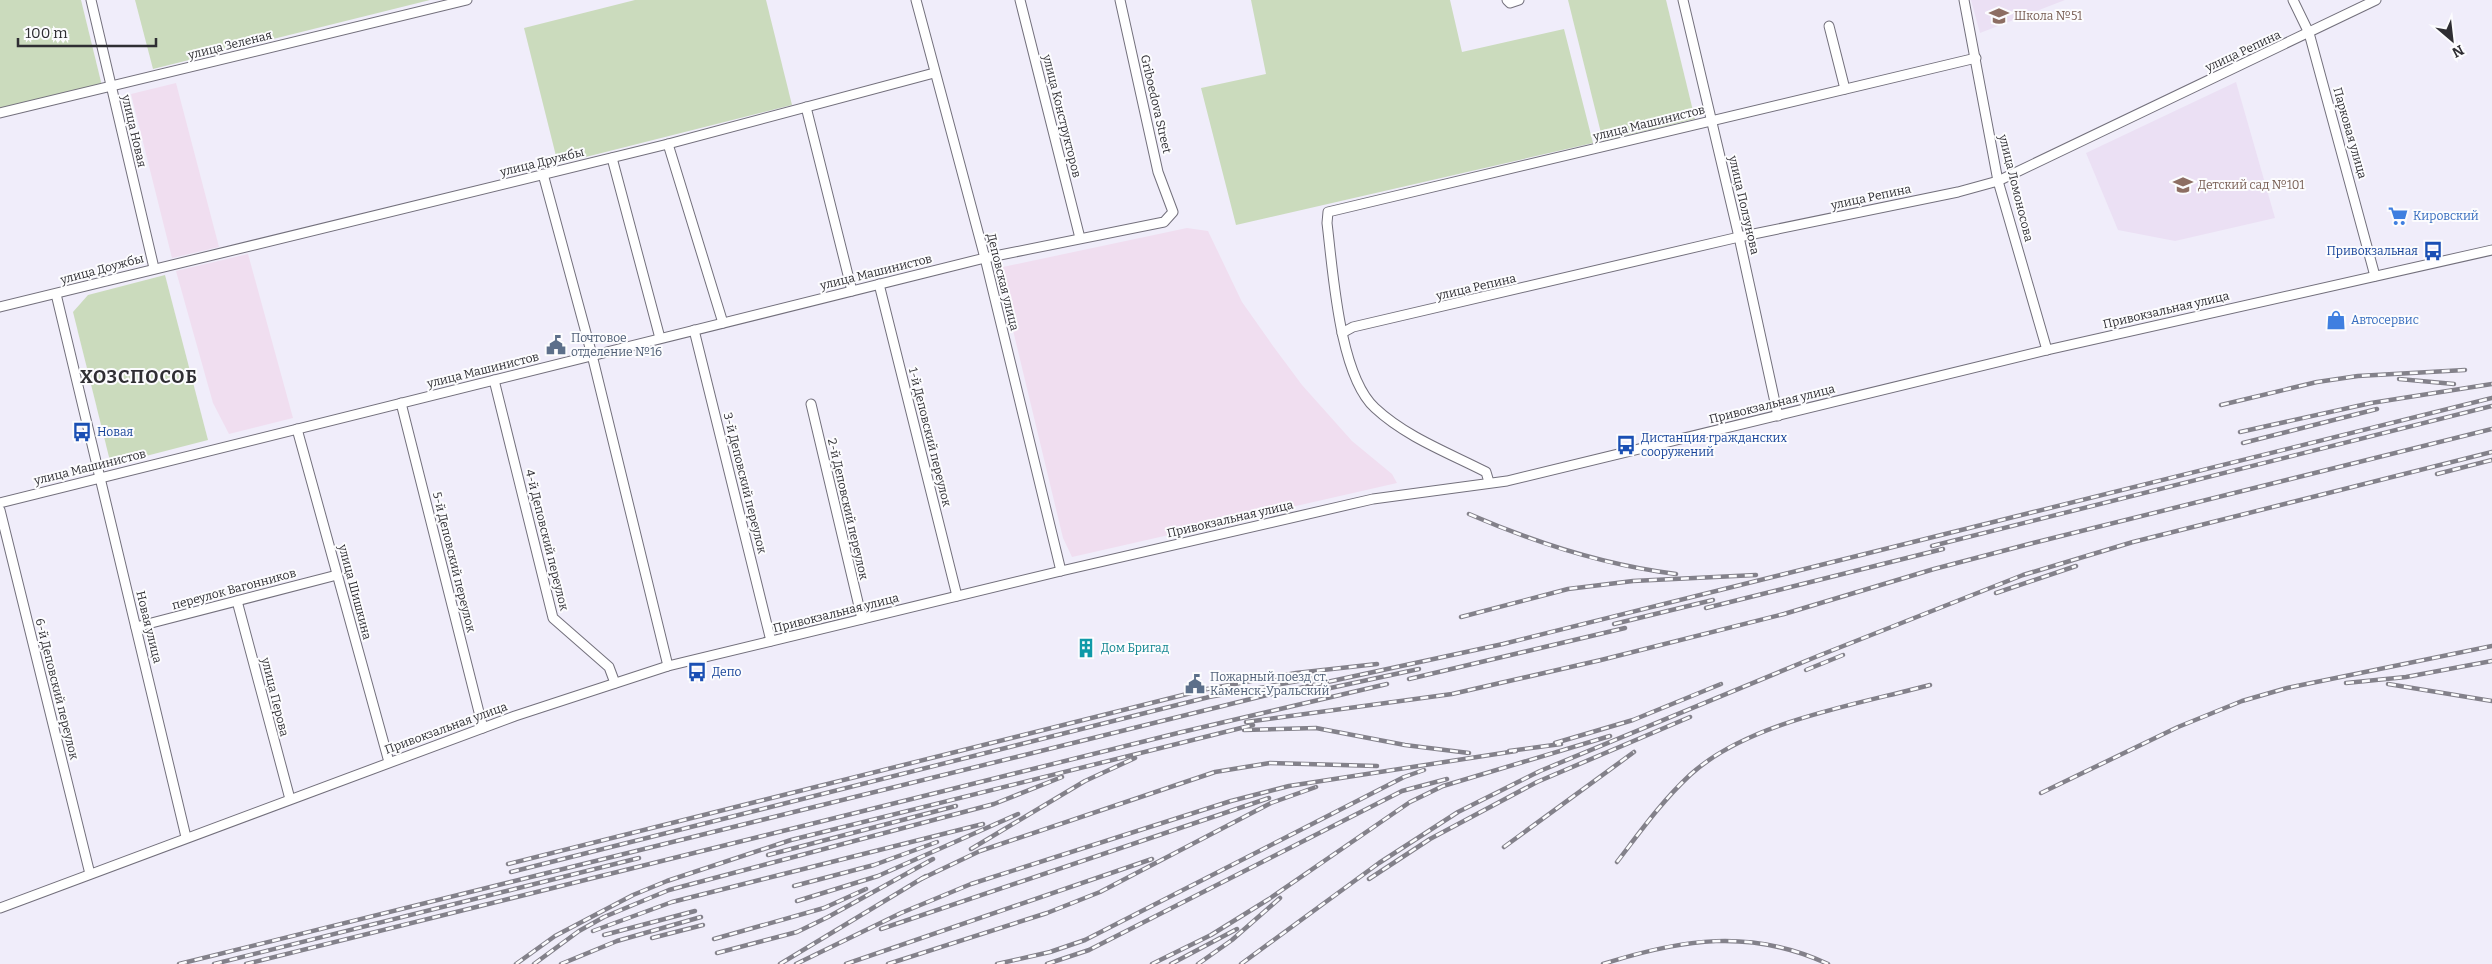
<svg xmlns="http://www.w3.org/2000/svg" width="2492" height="964" viewBox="0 0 2492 964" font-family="Bitter,serif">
<rect width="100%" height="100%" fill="#f0edfa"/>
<g fill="#f0def0">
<polygon points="176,83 219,247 172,258 131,94"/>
<polygon points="1187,228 1208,231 1242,302 1273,346 1302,385 1352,441 1392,474 1397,483 1072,557 1063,538 998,268"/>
<polygon points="248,254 293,418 229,434 213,403 176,271"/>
</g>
<g fill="#ebe0f4">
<polygon points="1971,0 2065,0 1980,33"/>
<polygon points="2236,82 2275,218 2175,241 2118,230 2086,153"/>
</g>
<g fill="#cbdbbd">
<polygon points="0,0 81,0 103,90 0,116"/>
<polygon points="135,0 430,0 153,69"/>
<polygon points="635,0 766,0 792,105 558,164 524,28"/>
<polygon points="1251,0 1450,0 1462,52 1564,29 1593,143 1236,225 1201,88 1266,74"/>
<polygon points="1568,0 1666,0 1695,119 1603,141"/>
<polygon points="165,275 208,440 111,465 73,312 88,295"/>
</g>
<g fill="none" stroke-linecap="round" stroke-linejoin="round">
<defs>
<g id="minor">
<polyline points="91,0 154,268"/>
<polyline points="916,0 985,258 1061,571"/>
<polyline points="1020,0 1080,238"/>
<polyline points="1507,0 1510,3 1519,0"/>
<polyline points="1683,0 1739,237 1778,416"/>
<polyline points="1964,0 1998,181 2047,350"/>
<polyline points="2293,0 2309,33 2375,276"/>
<polyline points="1829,26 1845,89"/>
<polyline points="806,107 852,291"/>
<polyline points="0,113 467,0"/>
<polyline points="668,144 723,323"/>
<polyline points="612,158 660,338"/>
<polyline points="543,174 592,355 668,666"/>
<polyline points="879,284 957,596"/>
<polyline points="56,294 186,837"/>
<polyline points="0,307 668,144 934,73"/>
<polyline points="694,330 771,641"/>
<polyline points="1342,333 1353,327 1739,237 1958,192 1998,181 2376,0"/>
<polyline points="494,380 553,618 609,667 615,683"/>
<polyline points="401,403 483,728"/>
<polyline points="811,404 862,619"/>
<polyline points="297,429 389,762"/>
<path d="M1489 482 1486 472C1449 453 1406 437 1375 408 1339 375 1333 271 1327 223L1328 212 1976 58"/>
<polyline points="0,503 985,258 1164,222 1173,212 1158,172 1120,0"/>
<polyline points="0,510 90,874"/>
<polyline points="237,601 290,799"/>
<polyline points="136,627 337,575"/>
<polyline points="0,908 515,716 668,666 1061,571 1373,499 1507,481 2047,350 2492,250"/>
</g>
</defs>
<use href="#minor" stroke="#73707c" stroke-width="11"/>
<use href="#minor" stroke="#fff" stroke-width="9"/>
<defs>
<g id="rail">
<polyline points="2399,379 2454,384"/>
<polyline points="2221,405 2317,382 2358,376 2465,370"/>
<polyline points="2240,432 2371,403 2492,384"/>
<polyline points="2243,443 2377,409"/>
<polyline points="2437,474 2492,460"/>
<path d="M1469 514C1536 543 1603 565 1676 574"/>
<polyline points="1932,546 2492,406"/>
<polyline points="1996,593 2076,566"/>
<polyline points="1706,608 1943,549"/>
<polyline points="1461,617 1568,589 1633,581 1756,575"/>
<polyline points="1614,624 1713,600"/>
<polyline points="1806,670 1843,655"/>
<polyline points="1409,679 1625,628"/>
<polyline points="2346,683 2406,677 2492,661"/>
<polyline points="2388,684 2492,701"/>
<polyline points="1321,690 1419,669"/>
<polyline points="1246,722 1452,694 1601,660 1784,614 1934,569 2033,543 2492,429"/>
<polyline points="1244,730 1316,728 1405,745 1469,753"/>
<polyline points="1555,743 1633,720 1721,684"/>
<polyline points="1509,751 1561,744"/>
<polyline points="2041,793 2178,727 2242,701 2287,688 2492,646"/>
<polyline points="1504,847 1634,752"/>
<polyline points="971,849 1085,781 1135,758"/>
<polyline points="768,855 956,806"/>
<path d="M1617 862C1640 832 1662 801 1690 775 1748 722 1855 705 1930 685"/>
<polyline points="508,864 1207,689 1296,673 1377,664"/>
<polyline points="511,872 1209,697 1315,678"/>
<polyline points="921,879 980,851 1215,772 1270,763 1377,766"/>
<polyline points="1369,879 1430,839 1537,782 1690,717"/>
<polyline points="794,886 874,865 937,842"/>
<polyline points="797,901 878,876 1018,814"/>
<polyline points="881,929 1269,798"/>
<polyline points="593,931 672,902 983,824"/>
<polyline points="604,935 695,911"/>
<polyline points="652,938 703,925"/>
<polyline points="714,939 824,908 866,889"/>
<polyline points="717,953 797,932 828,917 933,859"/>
<polyline points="179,964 1267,695 1503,644 2492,398"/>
<polyline points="214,964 639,858"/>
<polyline points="246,964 1182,732 1387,684"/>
<polyline points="516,964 555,936 633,895 667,881 791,840 1253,725"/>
<polyline points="534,964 579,931 604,917 669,890 994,804 1062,777"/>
<polyline points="561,964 617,941 701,917"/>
<polyline points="780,964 926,876"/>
<polyline points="796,964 901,913 971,884 1231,801 1289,786 1516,751"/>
<polyline points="846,964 1152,859"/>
<polyline points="888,964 1047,913 1100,892 1271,803 1316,787"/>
<polyline points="997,964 1050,952 1085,940 1404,777 1424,770"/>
<polyline points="1047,964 1089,950 1402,791 1447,779"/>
<polyline points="1152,964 1211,935 1269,899 1410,802 1443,786 1610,736"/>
<polyline points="1171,964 1237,929"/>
<polyline points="1198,964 1232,940 1280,898"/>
<polyline points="1241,964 1379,863 1458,812 1540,771 1818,656 2023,575 2133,542 2492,452"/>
<path d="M1603 964C1682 939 1750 928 1828 964"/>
</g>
</defs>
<use href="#rail" stroke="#83818a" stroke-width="4.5"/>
<use href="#rail" stroke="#fcfcfe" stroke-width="2.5" stroke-dasharray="8" stroke-linecap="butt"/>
</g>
<defs>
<symbol id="school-bare" viewBox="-9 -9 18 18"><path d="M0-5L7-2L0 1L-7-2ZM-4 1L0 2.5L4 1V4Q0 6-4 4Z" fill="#8d6e63" stroke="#fcfcfe" stroke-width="2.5" paint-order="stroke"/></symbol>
<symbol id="supermarket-bare" viewBox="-9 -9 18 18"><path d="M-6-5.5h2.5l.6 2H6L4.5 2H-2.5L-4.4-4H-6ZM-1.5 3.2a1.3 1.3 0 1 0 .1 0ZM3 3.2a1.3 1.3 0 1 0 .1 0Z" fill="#3f7fe0" stroke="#fcfcfe" stroke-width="2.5" paint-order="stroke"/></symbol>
<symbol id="bus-bare" viewBox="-9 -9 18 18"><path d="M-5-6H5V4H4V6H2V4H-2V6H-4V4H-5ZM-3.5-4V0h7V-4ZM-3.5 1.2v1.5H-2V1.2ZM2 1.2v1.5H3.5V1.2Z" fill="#1a4fb4" stroke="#fcfcfe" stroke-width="2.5" paint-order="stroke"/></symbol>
<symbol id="shop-bare" viewBox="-9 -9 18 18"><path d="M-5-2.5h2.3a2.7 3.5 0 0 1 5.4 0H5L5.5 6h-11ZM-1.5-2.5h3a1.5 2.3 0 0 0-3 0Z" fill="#3f7fe0" stroke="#fcfcfe" stroke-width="2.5" paint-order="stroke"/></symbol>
<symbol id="civic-bare" viewBox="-9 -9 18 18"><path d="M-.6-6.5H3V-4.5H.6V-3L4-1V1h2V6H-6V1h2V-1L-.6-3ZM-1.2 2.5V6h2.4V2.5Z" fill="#5c6f8a" stroke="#fcfcfe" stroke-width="2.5" paint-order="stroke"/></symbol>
<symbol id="building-bare" viewBox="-9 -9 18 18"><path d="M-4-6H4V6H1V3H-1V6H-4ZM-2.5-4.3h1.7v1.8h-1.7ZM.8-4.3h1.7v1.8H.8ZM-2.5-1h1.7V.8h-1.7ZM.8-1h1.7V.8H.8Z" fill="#0f9aa8" stroke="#fcfcfe" stroke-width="2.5" paint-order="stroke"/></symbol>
</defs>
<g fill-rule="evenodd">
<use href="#school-bare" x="1985" y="2" width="28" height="28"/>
<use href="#school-bare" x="2169" y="171" width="28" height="28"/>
<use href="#supermarket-bare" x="2384" y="202" width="28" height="28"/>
<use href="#bus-bare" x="2419" y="237" width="28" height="28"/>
<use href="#shop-bare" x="2322" y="306" width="28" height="28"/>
<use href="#civic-bare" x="542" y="331" width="28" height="28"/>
<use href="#bus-bare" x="68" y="418" width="28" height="28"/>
<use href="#bus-bare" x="1612" y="431" width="28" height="28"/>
<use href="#building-bare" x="1072" y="634" width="28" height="28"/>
<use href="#bus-bare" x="683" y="658" width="28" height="28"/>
<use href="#civic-bare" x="1181" y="670" width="28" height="28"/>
</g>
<g text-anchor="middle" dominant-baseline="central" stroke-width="4" stroke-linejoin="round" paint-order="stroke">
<g font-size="12" fill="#785e54" stroke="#fcfcfe" text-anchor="start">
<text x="2014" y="16">Школа №51</text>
<text x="2198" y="185">Детский сад №101</text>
</g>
<g font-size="12" fill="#2f2e33" stroke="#fcfcfe">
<text transform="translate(230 45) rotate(-14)">улица Зеленая</text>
<text transform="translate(2243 51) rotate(-25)">улица Репина</text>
<text transform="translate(1156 104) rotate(77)">Griboedova Street</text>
<text transform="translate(1062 116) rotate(76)">улица Конструкторов</text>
<text transform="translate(1649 123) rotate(-14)">улица Машинистов</text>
<text transform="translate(134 131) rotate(77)">улица Новая</text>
<text transform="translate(2350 133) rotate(74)">Парковая улица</text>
<text transform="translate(542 162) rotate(-14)">улица Дружбы</text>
<text transform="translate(2016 188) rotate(76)">улица Ломоносова</text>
<text transform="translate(1871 197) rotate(-12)">улица Репина</text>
<text transform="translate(1744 205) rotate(77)">улица Ползунова</text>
<text transform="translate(102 269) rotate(-15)">улица Доужбы</text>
<text transform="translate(876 272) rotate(-14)">улица Машинистов</text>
<text transform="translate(1003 282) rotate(76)">Деповская улица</text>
<text transform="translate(1476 287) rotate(-13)">улица Репина</text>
<text transform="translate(2166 310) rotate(-13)">Привокзальная улица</text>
<text transform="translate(483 370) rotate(-14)">улица Машинистов</text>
<text transform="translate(1772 404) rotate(-14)">Привокзальная улица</text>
<text transform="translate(930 437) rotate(76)">1-й Деповский переулок</text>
<text transform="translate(90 467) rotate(-14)">улица Машинистов</text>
<text transform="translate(745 483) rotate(76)">3-й Деповский переулок</text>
<text transform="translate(848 509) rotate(77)">2-й Деповский переулок</text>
<text transform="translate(1230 519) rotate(-13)">Привокзальная улица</text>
<text transform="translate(547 540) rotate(76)">4-й Деповский переулок</text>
<text transform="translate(454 562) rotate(76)">5-й Деповский переулок</text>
<text transform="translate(234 589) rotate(-15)">переулок Вагонников</text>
<text transform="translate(355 592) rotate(75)">улица Шишкина</text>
<text transform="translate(836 613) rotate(-14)">Привокзальная улица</text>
<text transform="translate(149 627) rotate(76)">Новая улица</text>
<text transform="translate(57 689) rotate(76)">6-й Деповский переулок</text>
<text transform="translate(275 697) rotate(76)">улица Перова</text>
<text transform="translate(446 728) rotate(-20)">Привокзальная улица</text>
</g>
<g font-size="12" fill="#366cbe" stroke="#fcfcfe" text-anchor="start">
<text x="2413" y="216">Кировский</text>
<text x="2351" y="320">Автосервис</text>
</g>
<g font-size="12" fill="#164399" stroke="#fcfcfe" text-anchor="start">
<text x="2418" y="251" text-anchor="end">Привокзальная</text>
<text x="97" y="432">Новая</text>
<text x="1641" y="438">Дистанция гражданских<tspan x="1641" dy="14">сооружений</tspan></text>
<text x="712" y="672">Депо</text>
</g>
<g font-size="12" fill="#4e5e75" stroke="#fcfcfe" text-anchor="start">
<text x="571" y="338">Почтовое<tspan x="571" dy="14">отделение №16</tspan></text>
<text x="1210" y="677">Пожарный поезд ст.<tspan x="1210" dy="14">Каменск-Уральский</tspan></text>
</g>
<g font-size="12" fill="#0d838f" stroke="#fcfcfe" text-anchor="start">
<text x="1101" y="648">Дом Бригад</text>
</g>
<g font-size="18" font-weight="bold" letter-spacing="1" fill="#2f2e33" stroke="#fcfcfe">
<text x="139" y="377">ХОЗСПОСОБ</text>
</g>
</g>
<g transform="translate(2452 40) rotate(152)" stroke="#fcfcfe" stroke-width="4" paint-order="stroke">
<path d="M0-4L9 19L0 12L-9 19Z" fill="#2f2e33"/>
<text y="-8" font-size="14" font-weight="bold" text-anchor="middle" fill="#2f2e33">N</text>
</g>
<path d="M18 38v8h138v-8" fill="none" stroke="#2f2e33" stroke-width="2.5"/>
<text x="25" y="38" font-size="15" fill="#2f2e33" stroke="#fcfcfe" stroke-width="4" paint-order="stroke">100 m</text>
</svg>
